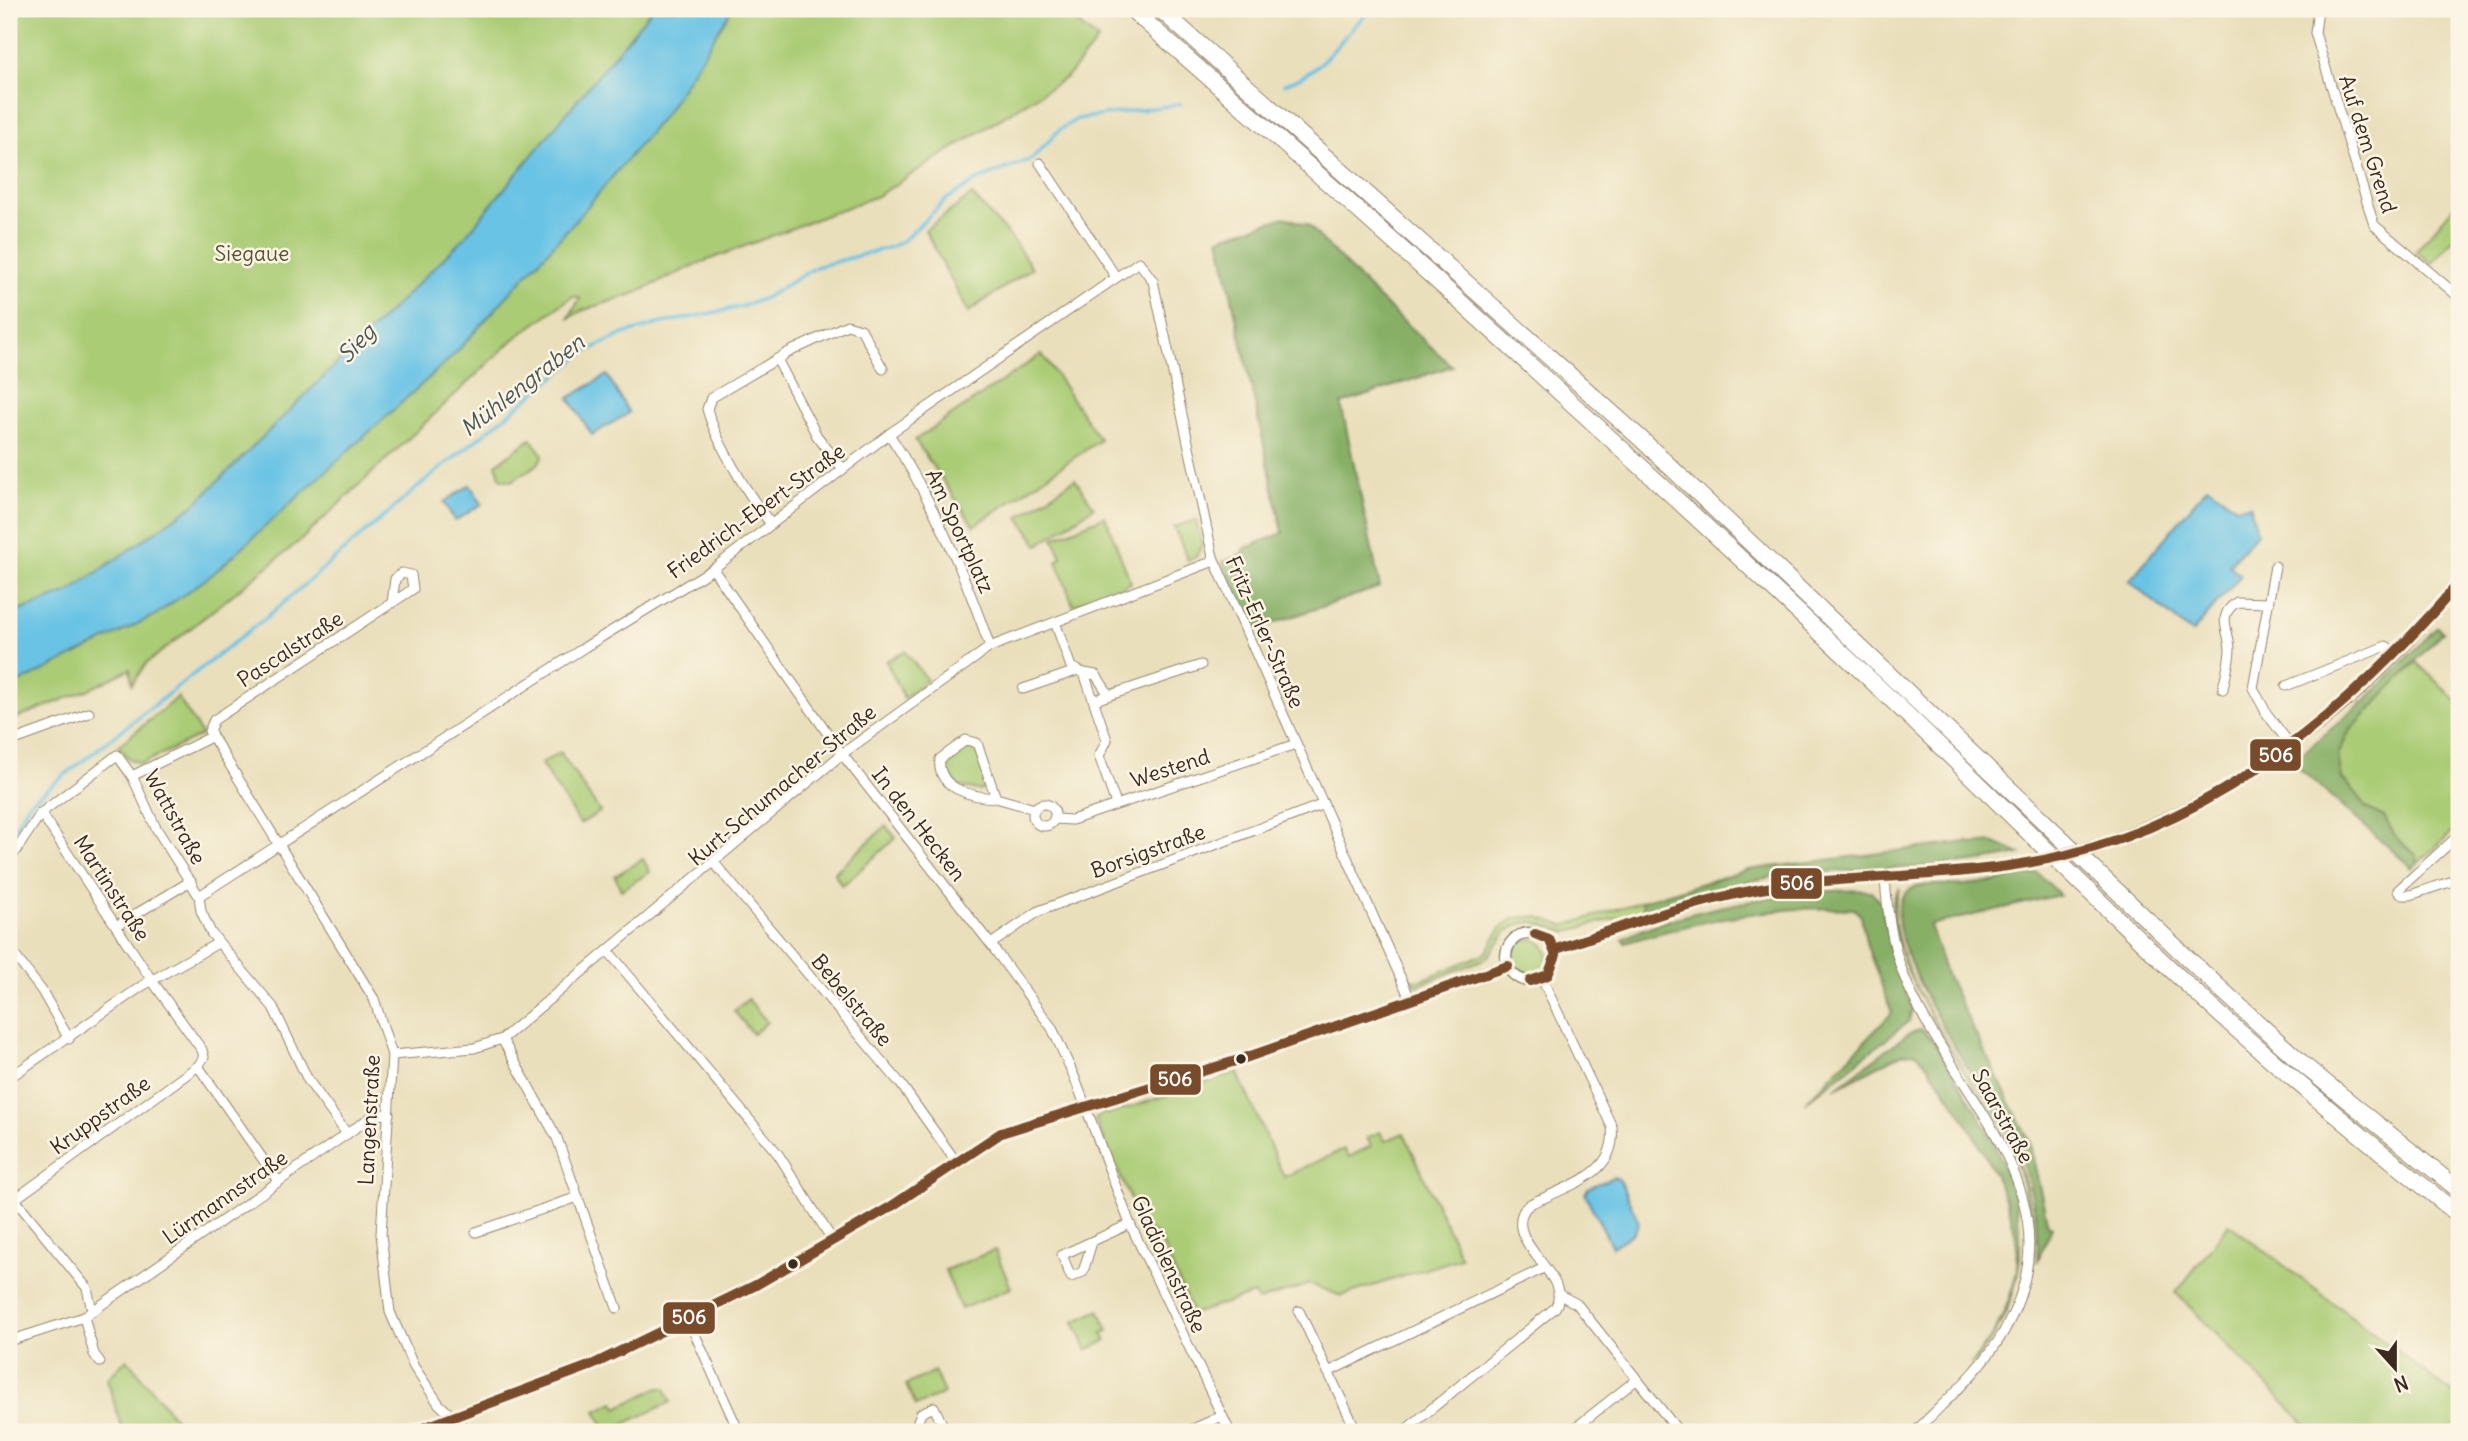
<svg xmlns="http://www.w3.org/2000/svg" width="2468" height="1441" viewBox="0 0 2468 1441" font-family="Delius,sans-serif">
<rect width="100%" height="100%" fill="#fcf5e5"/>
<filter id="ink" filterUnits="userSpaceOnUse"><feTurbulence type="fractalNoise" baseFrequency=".0143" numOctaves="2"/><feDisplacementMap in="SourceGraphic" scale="14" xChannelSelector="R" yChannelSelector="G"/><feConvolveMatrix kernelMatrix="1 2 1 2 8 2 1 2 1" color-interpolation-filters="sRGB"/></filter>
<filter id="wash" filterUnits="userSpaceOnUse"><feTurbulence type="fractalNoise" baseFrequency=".00686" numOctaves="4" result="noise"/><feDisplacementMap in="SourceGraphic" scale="28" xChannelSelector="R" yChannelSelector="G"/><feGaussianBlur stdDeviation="1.57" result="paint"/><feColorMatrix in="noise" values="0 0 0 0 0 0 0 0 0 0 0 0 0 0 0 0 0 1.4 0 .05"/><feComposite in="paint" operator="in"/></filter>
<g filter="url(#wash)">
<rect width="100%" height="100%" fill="#eadfbb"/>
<g fill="#aacc75" stroke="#727b4a" stroke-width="2">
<polygon points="9,9 1060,9 1098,40 1067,77 877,196 695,265 636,293 581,311 568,319 580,298 573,296 514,339 302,539 146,664 132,684 130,669 90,689 9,721"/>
<polygon points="972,195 1012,239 1032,268 968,312 925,230"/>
<polygon points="2459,200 2459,232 2432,264 2416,251"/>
<polygon points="1042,354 1100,440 974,526 915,440"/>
<polygon points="531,439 543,455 538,464 512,481 501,479 496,464"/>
<polygon points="1075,479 1094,507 1038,545 1019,517"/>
<polygon points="1105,516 1131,583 1073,605 1057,561 1062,558 1054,538"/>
<polygon points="1196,520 1202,545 1196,557 1188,560 1174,527"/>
<polygon points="905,651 927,680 904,698 886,661"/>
<polygon points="2416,662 2459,703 2459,826 2418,863 2414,853 2397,839 2384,817 2366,808 2358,795 2340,776 2338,755 2349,732"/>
<polygon points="178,697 202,735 141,764 129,759 118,746"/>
<polygon points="962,748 974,748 977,752 987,782 981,791 958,786 947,770 947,761"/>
<polygon points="560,752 600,812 580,824 541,764"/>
<polygon points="886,826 896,838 842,886 834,873"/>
<polygon points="643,859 650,872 621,890 615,876"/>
<path d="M1900 888C1868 952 1985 1090 2012 1150 2028 1184 2039 1227 2032 1264 2029 1222 2028 1185 2009 1145 1988 1101 1858 930 1900 888Z"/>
<polygon points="1642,901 1645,910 1566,932 1535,922 1522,923 1506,932 1487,958 1417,986 1410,978 1419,981 1486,953 1501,928 1515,918 1536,916 1564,926"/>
<circle cx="1530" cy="957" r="18"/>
<polygon points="748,999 767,1022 753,1034 734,1011"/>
<polygon points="1237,1072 1284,1177 1344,1149 1349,1157 1371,1146 1367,1138 1380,1132 1385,1141 1404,1133 1461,1258 1341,1296 1310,1284 1258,1301 1254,1294 1186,1316 1191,1309 1158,1235 1144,1229 1095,1120 1103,1113 1110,1114"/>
<polygon points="2229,1224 2459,1398 2459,1432 2313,1432 2176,1293"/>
<polygon points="995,1250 1011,1288 961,1309 945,1270"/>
<polygon points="1099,1310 1108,1331 1102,1333 1106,1341 1087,1350 1074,1322"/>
<polygon points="127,1359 186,1432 123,1432 107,1379"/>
<polygon points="934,1371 944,1393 916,1406 906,1385"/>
<polygon points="658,1388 665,1388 671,1402 607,1432 596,1411 614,1402 617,1408"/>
</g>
<g fill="#87b066" stroke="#616d42" stroke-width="2">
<polygon points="1285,217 1308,225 1377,297 1452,366 1341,404 1380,587 1253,630 1223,562 1245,553 1243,549 1283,533 1219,238"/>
<polygon points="2437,627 2443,632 2349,732 2338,755 2342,779 2358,795 2366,808 2384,817 2397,839 2417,856 2418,863 2412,868 2292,762 2367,699"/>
<path d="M1967 842 1974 844 1993 842 2020 854C1942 871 1859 867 1780 876 1734 882 1689 896 1645 910L1642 901 1747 870Z"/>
<path d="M2038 873 2060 895 1930 925 1947 977 2029 1140 2048 1225 2052 1227 2037 1262C2040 1221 2031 1180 2014 1143 1997 1106 1856 920 1911 889 1925 882 1949 886 1964 885 1989 883 2014 878 2038 873Z"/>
<path d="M1871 891 1881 903 1893 961 1912 1008 1909 1021 1805 1103 1892 1013 1867 946 1861 916 1854 909C1771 905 1702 920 1625 943L1623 939C1674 910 1812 886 1871 891Z"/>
<path d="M1922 1029C1938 1043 1949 1069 1961 1086 2022 1178 2052 1274 1971 1365 1975 1357 1984 1348 1990 1340 2001 1322 2009 1301 2015 1280 2033 1216 1957 1101 1917 1053L1901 1054 1834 1089 1909 1033Z"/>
</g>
<g fill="#67c3e5" stroke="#517682" stroke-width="2">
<polygon points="652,9 732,9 666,113 577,219 454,355 213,574 154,616 9,688 9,615 69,592 196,503 463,239"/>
<polygon points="607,375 629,413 592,435 569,398"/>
<polygon points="470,485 482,504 455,521 444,502"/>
<polygon points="2208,486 2236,507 2250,505 2257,533 2229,565 2241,575 2192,633 2129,581"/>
<polygon points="1613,1177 1619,1179 1639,1222 1634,1233 1612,1247 1585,1194 1588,1188"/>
</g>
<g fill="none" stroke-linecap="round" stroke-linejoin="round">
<g stroke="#67c3e5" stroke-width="3.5">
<path d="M1284 84C1325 73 1341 34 1372 9"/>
<polyline points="9,839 29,803 268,616 424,482 585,352 624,334 658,324 741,307 765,298 816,267 891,247 904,240 947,199 980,179 1032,159 1059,130 1077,119 1181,104"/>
</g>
</g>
</g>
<g filter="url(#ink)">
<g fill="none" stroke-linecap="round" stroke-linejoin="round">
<defs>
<g id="minor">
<polyline points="2318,9 2315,33 2374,225 2459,297"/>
<polyline points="1040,163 1116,277"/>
<polyline points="777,359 817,436 843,469"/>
<path d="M889 434C933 500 964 572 990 647"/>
<path d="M771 524C748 495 717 444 707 409L711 398 789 352 847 325 861 329 883 369"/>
<polyline points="2275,566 2253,688 2267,714 2292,747"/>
<polyline points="713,569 842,754 989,942 1052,1028 1074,1076 1130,1224 1230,1432"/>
<polyline points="392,603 395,579 402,573 411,575 413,589 214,720 209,731 374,999 392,1055 381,1234 390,1312 414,1367 439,1404 469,1432"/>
<polyline points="1055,622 1071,667 1084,673 1107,740 1099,756 1116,804"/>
<polyline points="1084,673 1096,675 1109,695"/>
<polyline points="2286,686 2386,646 2398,654"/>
<polyline points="1023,689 1076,671"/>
<path d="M2223 689C2225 676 2230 662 2230 649 2229 629 2216 616 2237 602L2268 603"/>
<polyline points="1095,700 1201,665"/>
<path d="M966 740 977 743 996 798C973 797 936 789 940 759Z"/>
<polyline points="9,742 89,713"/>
<polyline points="132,776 211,737"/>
<polyline points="996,798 1035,809"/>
<circle cx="1044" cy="815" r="11"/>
<polyline points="1054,819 1072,820 1296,744"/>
<polyline points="2459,835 2398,890 2403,895 2410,895 2459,879"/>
<polyline points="9,861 41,813 117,755 132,776 156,828 199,896 201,911 211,933 273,1007 308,1080 347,1134"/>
<polyline points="715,864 900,1083 957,1163"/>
<path d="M1885 878C1887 912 1892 945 1904 976 1951 1095 2085 1192 2003 1333 1981 1371 1945 1401 1915 1432"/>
<polyline points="199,896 585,647 713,569 889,434 1139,262 1153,281 1213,557 1411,1001"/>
<polyline points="116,926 191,881"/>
<polyline points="991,944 1039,911 1324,804"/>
<polyline points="9,948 42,991 69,1039"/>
<polyline points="609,952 778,1154 833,1241"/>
<polyline points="502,1039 557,1138 617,1308"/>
<polyline points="392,1055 474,1048 502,1039 842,754 990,647 1214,561"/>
<polyline points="198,1066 278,1181"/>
<polyline points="9,1078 142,986 218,943"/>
<polyline points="9,1192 87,1288 92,1310"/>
<polyline points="15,1199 198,1066 204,1057 202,1050 153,982 41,813"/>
<polyline points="476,1232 578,1197"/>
<polyline points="1092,1242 1083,1272 1071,1277 1062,1255 1130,1224"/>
<polyline points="1560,1295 1577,1304 1679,1432"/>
<polyline points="1299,1311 1357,1432"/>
<polyline points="84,1317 94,1354 100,1362"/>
<polyline points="688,1319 739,1432"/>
<polyline points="9,1341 84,1317 374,1115 389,1114"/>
<polyline points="1328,1372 1544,1268"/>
<polyline points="914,1432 921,1413 934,1407 944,1428 934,1432"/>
<polyline points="1186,1432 1222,1416"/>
<path d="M1403 1432 1555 1308C1574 1277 1507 1245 1523 1212 1527 1204 1536 1201 1544 1198 1577 1182 1617 1171 1612 1127L1542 979"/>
<polyline points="1570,1432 1636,1380"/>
</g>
<g id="tertiary">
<path d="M2104 843C2252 790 2362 705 2459 583"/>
<circle cx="1530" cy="957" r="24"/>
<path d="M1554 950C1623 926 1693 899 1765 888 1852 875 1940 879 2027 864"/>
<polyline points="413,1432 592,1365 756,1285 892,1206 1001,1133 1242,1059 1508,966"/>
</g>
<g id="motorway">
<path d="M1131 9C1378 225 1620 445 1859 669 1967 770 2070 875 2178 976 2268 1060 2363 1138 2459 1215"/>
<polyline points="1160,9 1640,438 2198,968 2306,1067 2459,1190"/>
</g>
</defs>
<use href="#minor" stroke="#92846c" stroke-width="11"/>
<use href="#tertiary" stroke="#92846c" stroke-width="13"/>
<use href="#motorway" stroke="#92846c" stroke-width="18"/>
<use href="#minor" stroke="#fff" stroke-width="9"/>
<use href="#tertiary" stroke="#fff" stroke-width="10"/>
<use href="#motorway" stroke="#fff" stroke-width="16"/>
<defs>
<polyline id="tertiary-bridge" points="2027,864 2104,843"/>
</defs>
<use href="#tertiary-bridge" stroke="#92846c" stroke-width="13" stroke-linecap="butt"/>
<use href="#tertiary-bridge" stroke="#fff" stroke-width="10"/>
<defs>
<g id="bus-1">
<path d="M1554 950C1632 923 1711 894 1793 884 1885 874 1975 877 2066 855 2226 816 2354 705 2459 583"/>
<polyline points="1530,981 1548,975 1556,955 1549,939 1535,934"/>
<polyline points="413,1432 592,1365 756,1285 892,1206 1001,1133 1242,1059 1508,966"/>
</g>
</defs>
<use href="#bus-1" stroke="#fcf5e5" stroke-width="16"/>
<use href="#bus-1" stroke="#7a4b2a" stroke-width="10"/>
</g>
</g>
<g fill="#3b2a1e" stroke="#fcf5e5" stroke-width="2.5">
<circle cx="1241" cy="1059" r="6"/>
<circle cx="793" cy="1264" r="6"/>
</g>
<g text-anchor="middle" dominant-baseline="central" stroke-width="5" stroke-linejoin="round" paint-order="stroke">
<g font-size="21" fill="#3b2a1e" stroke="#fcf5e5">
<text transform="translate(2368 144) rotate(72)">Auf dem Grend</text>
<text transform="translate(756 511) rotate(-36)">Friedrich-Ebert-Straße</text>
<text transform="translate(960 531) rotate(65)">Am Sportplatz</text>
<text transform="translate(1265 632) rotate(66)">Fritz-Erler-Straße</text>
<text transform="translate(290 649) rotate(-33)">Pascalstraße</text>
<text transform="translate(1170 768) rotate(-18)">Westend</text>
<text transform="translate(782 785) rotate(-40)">Kurt-Schumacher-Straße</text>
<text transform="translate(175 817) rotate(61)">Wattstraße</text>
<text transform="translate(919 824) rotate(52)">In den Hecken</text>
<text transform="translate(1148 851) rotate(-20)">Borsigstraße</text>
<text transform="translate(112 888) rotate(57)">Martinstraße</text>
<text transform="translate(852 1000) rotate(50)">Bebelstraße</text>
<text transform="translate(100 1115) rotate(-36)">Kruppstraße</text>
<text transform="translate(2003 1116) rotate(61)">Saarstraße</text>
<text transform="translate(369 1120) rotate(-87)">Langenstraße</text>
<text transform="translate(225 1197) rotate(-35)">Lürmannstraße</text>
<text transform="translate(1169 1264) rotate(65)">Gladiolenstraße</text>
</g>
<g font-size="21" fill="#575234" stroke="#fcf5e5">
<text x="252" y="253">Siegaue</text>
</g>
<g font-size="23" font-style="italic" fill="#48585a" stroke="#fcf5e5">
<text transform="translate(356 343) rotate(-47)">Sieg</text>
<text transform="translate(522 385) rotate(-38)">Mühlengraben</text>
</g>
</g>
<g stroke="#fcf5e5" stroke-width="2.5">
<rect x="2249" y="738" width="53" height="34" rx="7" fill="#7a4b2a"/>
<rect x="1770" y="867" width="53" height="33" rx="7" fill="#7a4b2a"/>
<rect x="1149" y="1063" width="53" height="33" rx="7" fill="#7a4b2a"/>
<rect x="662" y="1301" width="54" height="34" rx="7" fill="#7a4b2a"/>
</g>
<g font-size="19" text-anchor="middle" font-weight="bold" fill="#fff">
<text x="2276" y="762">506</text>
<text x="1797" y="890">506</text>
<text x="1175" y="1086">506</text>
<text x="689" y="1324">506</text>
</g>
<rect width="2468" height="1441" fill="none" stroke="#fcf5e5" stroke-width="35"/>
<g transform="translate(2395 1368) rotate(159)" stroke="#fcf5e5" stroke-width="5" paint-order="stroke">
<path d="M0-5L12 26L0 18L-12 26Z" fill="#3b2a1e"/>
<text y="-10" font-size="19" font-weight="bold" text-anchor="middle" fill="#3b2a1e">N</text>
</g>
</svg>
